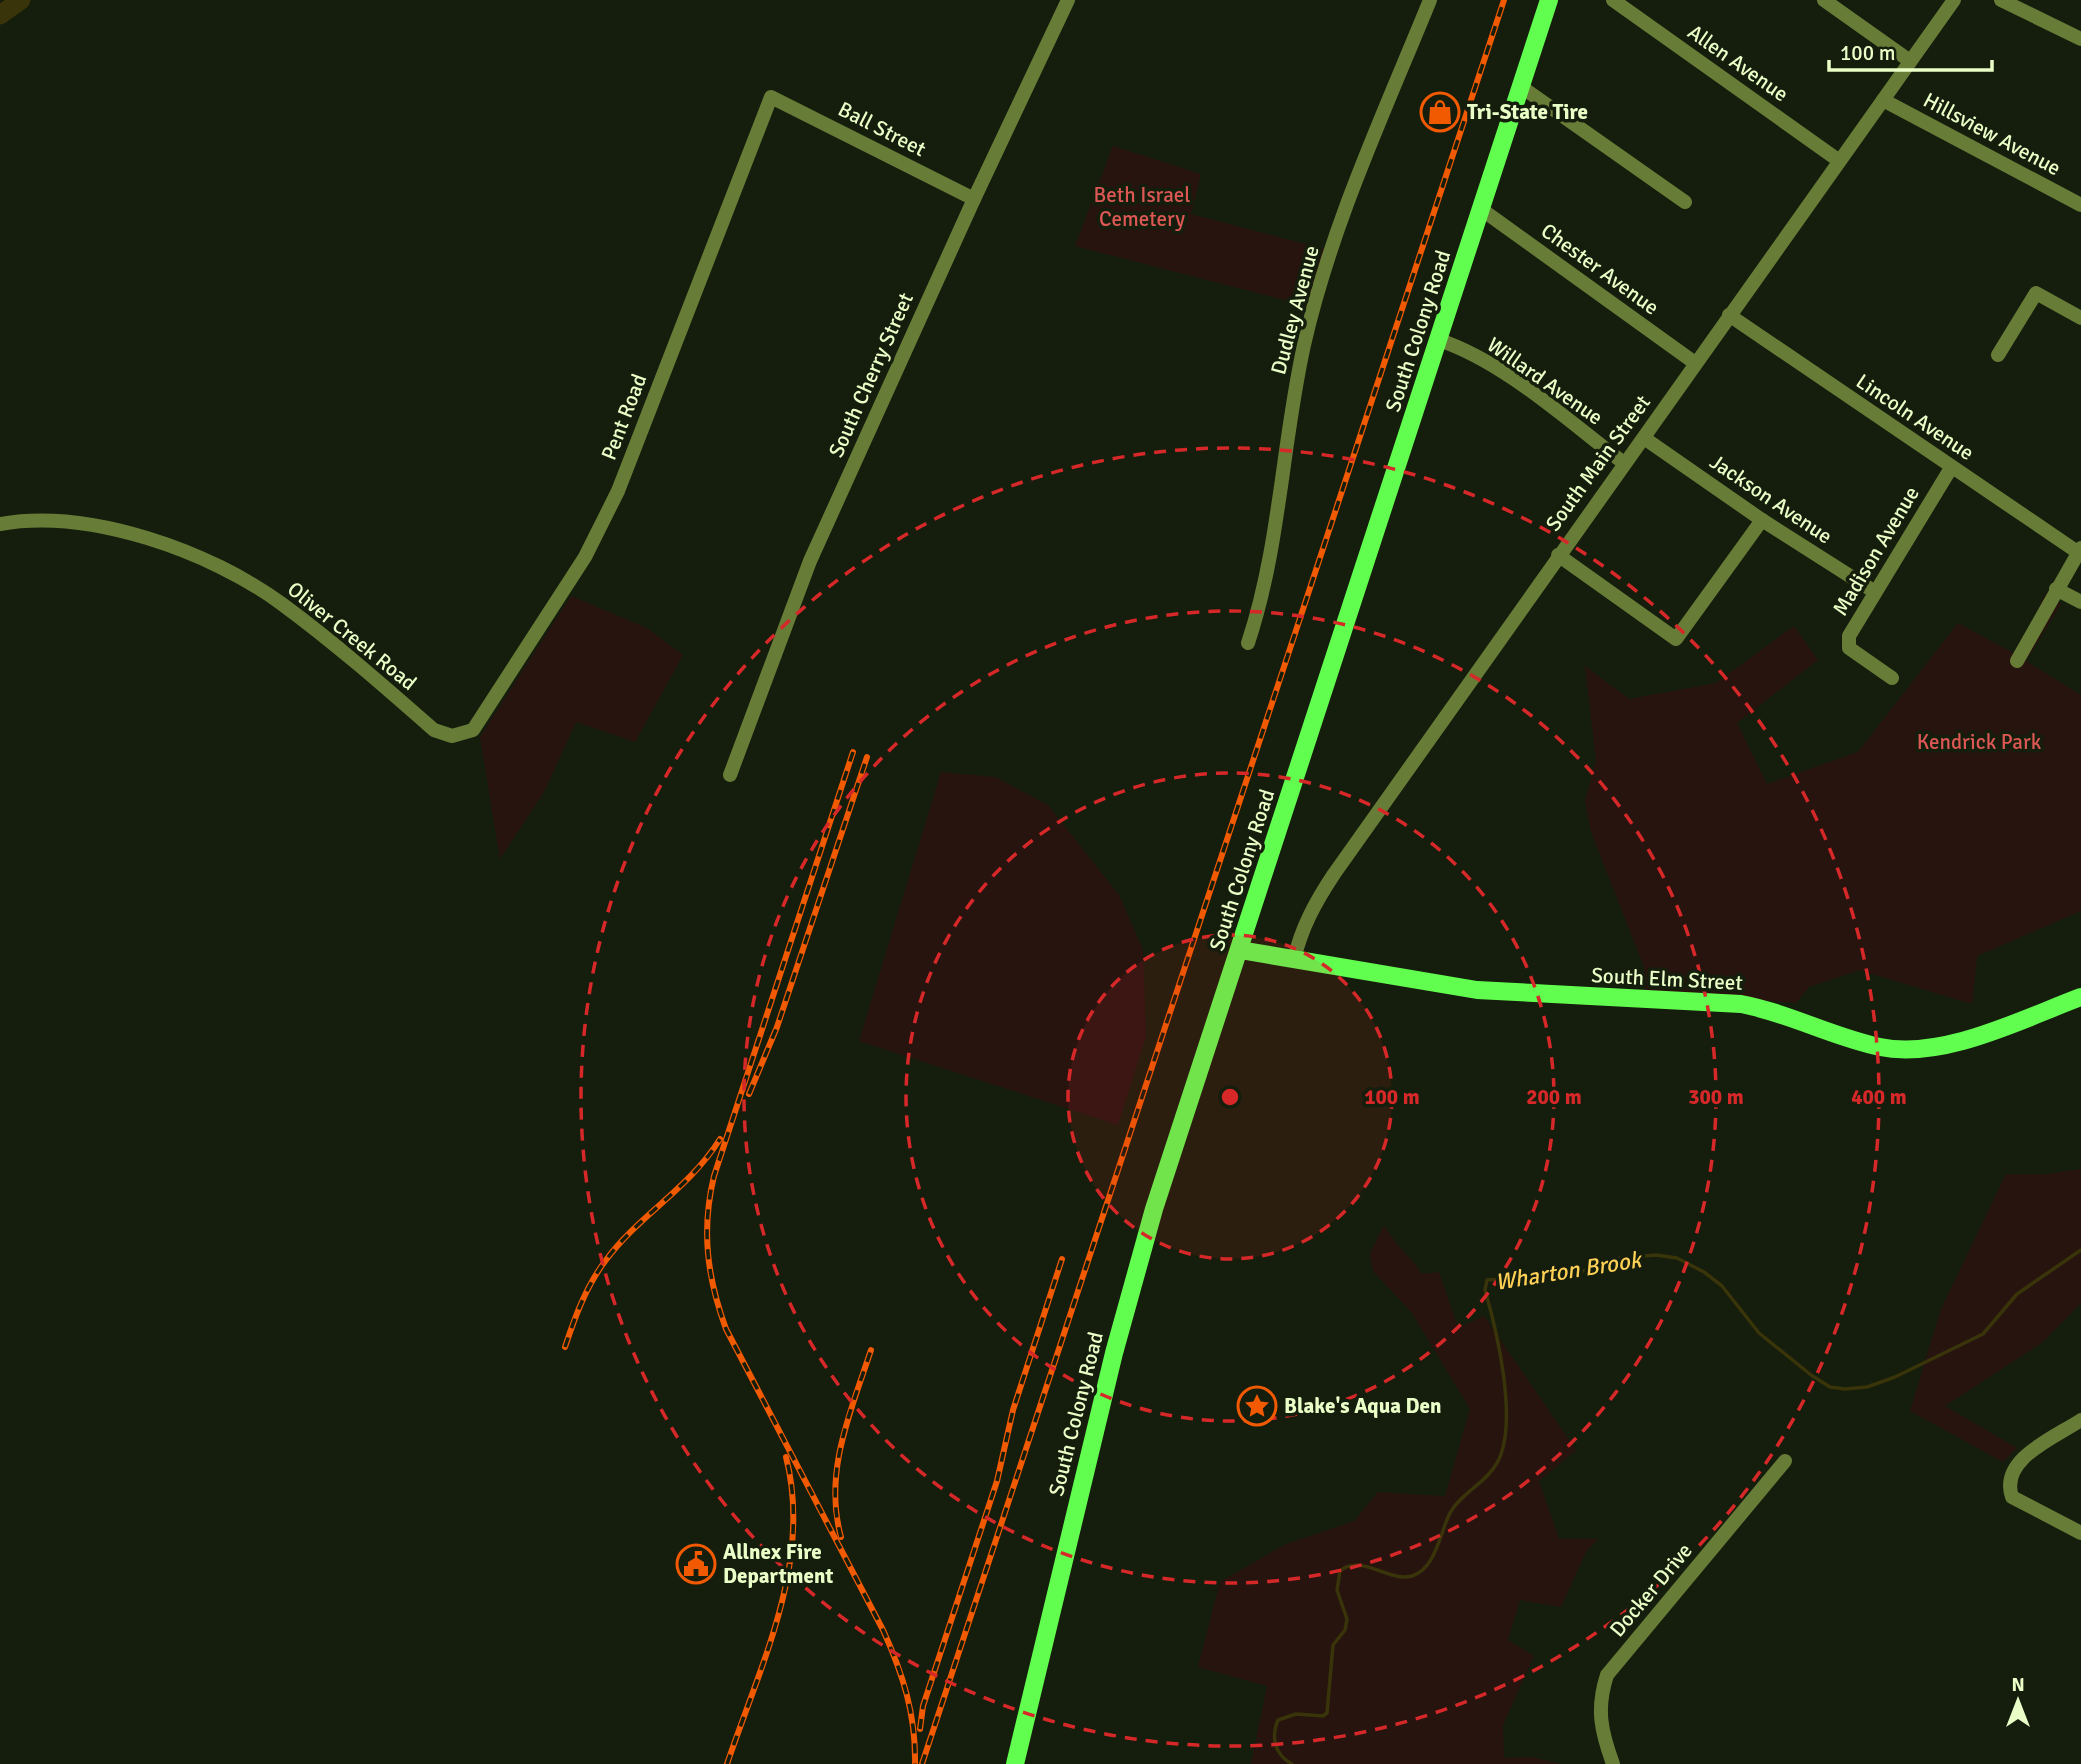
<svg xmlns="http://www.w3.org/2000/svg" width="2081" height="1764" viewBox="0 0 2081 1764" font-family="Signika,sans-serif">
<rect width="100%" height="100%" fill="#151d0c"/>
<g fill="#27140f">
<polygon points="1113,146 1201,174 1191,214 1324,249 1308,306 1075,246"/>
<polygon points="2045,594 2061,604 2026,661 2081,695 2081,911 1977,956 1972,1004 1859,970 1809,987 1796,1003 1645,991 1644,967 1591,832 1585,801 1596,760 1585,666 1629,699 1716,683 1794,626 1818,660 1737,723 1767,784 1858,752 1958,623 2017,655"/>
<polygon points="571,596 647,628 683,655 635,742 576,722 544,792 500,859 480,737"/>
<polygon points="941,772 995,777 1048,805 1119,895 1143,950 1146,1036 1118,1125 859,1041"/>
<polygon points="2081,1169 2081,1303 2043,1342 1945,1406 2017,1448 2003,1462 1910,1411 1941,1309 2006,1174 2046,1174"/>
<path d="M1384 1225C1396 1247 1409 1254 1422 1274L1439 1272 1458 1328 1484 1316 1576 1450 1539 1481 1559 1539H1598L1586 1552 1561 1607 1520 1600 1508 1640 1534 1656 1503 1725 1504 1758 1532 1757 1561 1764H1251L1267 1686 1198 1667 1220 1582 1284 1545 1354 1521 1378 1492 1445 1496 1470 1409 1412 1313 1373 1271 1370 1253Z"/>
</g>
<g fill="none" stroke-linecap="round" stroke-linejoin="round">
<path stroke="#393409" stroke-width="3.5" d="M1292 1764C1274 1754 1271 1737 1278 1720L1296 1714 1323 1716 1327 1713 1333 1645 1345 1630 1347 1619 1337 1590 1340 1571C1360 1553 1391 1583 1412 1576 1436 1569 1440 1532 1450 1513 1461 1493 1486 1483 1497 1463 1519 1424 1497 1331 1485 1290L1487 1280 1577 1273 1620 1258 1656 1255 1677 1258 1704 1272 1722 1286 1759 1333 1811 1375 1830 1387 1845 1389 1867 1387 1895 1377 1983 1334 2017 1294 2081 1250"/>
<polyline stroke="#393409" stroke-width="19" points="0,15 21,0"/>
<g stroke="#677c37" stroke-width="14">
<polyline points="1613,0 1838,160"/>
<polyline points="1824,0 1910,61"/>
<polyline points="2001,0 2081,39"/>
<polyline points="1520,86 1685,202"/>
<polyline points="1883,100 2081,205"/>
<polyline points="1481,209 1695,363"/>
<polyline points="1729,315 2079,553"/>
<path d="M1439 340C1505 362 1568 421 1624 463"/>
<polyline points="1998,355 2036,293 2081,318"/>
<polyline points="1644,438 1762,520 1875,592"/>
<path d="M0 524C89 508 210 551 282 604 335 643 385 687 434 730L452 736 473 730 585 557 618 491 771 97 974 199"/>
<polyline points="1558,555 1676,639 1762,520"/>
<polyline points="2056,589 2081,602"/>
<path d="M1248 643C1280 547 1282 444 1304 345 1331 226 1384 113 1430 0"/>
<polyline points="2017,661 2081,548"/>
<polyline points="1892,678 1849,648 1849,636 1951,468"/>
<polyline points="730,775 810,561 974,199 1068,0"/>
<path d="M1294 960C1301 928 1316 901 1334 874L1954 0"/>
<path d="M2081 1420C2054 1438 1999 1459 2012 1497L2081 1533"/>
<path d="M1613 1764C1601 1731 1596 1709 1607 1675L1785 1461"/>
</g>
<g stroke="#62fe4f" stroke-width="18">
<path d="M1240 950 1477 990 1741 1004C1789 1013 1832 1037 1880 1047 1943 1060 2022 1019 2081 997"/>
<polyline points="1015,1764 1114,1353 1154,1209 1549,0"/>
</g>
<defs>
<g id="rail">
<path d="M853 752 714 1176C701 1230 707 1277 726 1329L883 1630C903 1674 916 1715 915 1764"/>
<polyline points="749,1094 777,1027 867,757"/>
<path d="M565 1347C575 1317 586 1286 606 1260 640 1214 688 1190 720 1139"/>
<path d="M841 1537C823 1472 851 1411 871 1350"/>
<polyline points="920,1729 923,1706 997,1481 1013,1410 1062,1259"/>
<path d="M727 1764C760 1666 813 1562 786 1457"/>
<polyline points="922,1764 1504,0"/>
</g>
</defs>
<use href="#rail" stroke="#f15a01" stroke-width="6"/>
<use href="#rail" stroke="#151d0c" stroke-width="3.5" stroke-dasharray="10" stroke-linecap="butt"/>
</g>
<circle cx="1230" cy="1097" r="162" fill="#d62828" fill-opacity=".12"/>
<g fill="none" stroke="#d62828" stroke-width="3.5" stroke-dasharray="12 9">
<circle cx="1230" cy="1097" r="162"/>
<circle cx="1230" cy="1097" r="324"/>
<circle cx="1230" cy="1097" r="486"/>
<circle cx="1230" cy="1097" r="649"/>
</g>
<defs>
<symbol id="shop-ring" viewBox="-11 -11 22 22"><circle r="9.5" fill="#151d0c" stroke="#f15a01" stroke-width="1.5"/><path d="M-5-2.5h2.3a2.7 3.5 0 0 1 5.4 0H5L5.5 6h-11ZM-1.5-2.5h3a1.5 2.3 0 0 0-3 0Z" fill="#f15a01"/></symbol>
<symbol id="sight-ring" viewBox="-11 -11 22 22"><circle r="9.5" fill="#151d0c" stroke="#f15a01" stroke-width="1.5"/><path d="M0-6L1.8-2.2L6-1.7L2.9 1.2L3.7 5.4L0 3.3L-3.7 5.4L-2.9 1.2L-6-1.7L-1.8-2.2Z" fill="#f15a01"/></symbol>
<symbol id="civic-ring" viewBox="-11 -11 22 22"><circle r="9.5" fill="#151d0c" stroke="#f15a01" stroke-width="1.5"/><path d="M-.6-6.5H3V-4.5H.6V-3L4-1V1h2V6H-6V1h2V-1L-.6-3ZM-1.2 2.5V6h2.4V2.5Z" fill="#f15a01"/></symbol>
</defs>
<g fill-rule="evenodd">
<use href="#shop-ring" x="1418" y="90" width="44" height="44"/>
<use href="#sight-ring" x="1235" y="1384" width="44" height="44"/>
<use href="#civic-ring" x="674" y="1542" width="44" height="44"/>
</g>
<g text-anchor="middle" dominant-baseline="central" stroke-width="7" stroke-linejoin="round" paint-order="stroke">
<g font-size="21" fill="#eaffc8" stroke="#151d0c">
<text transform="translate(1738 63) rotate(35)">Allen Avenue</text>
<text transform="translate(882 129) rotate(27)">Ball Street</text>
<text transform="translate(1992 134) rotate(28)">Hillsview Avenue</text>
<text transform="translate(1600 269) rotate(36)">Chester Avenue</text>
<text transform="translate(1295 310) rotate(-75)">Dudley Avenue</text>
<text transform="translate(1418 331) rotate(-72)">South Colony Road</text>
<text transform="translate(871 375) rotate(-66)">South Cherry Street</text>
<text transform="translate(1545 381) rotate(35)">Willard Avenue</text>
<text transform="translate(624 417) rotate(-69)">Pent Road</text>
<text transform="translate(1915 417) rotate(34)">Lincoln Avenue</text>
<text transform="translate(1598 463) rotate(-54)">South Main Street</text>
<text transform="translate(1771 499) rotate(34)">Jackson Avenue</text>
<text transform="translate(1876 551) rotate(-59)">Madison Avenue</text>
<text transform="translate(352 636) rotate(39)">Oliver Creek Road</text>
<text transform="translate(1242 870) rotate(-72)">South Colony Road</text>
<text transform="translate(1667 979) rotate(3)">South Elm Street</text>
<text transform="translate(1076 1414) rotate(-76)">South Colony Road</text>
<text transform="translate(1651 1590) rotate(-50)">Docker Drive</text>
</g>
<g font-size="21" font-weight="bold" fill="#eaffc8" stroke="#151d0c" text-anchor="start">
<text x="1467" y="112">Tri-State Tire</text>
<text x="1284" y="1406">Blake's Aqua Den</text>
<text x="723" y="1552">Allnex Fire<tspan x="723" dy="24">Department</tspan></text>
</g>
<g font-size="21" fill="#dd5855" stroke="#151d0c">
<text x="1142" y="195">Beth Israel<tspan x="1142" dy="24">Cemetery</tspan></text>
<text x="1979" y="742">Kendrick Park</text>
</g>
<g font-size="23" font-style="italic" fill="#fed156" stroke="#151d0c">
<text transform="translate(1568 1271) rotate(-9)">Wharton Brook</text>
</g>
</g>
<circle cx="1230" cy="1097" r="10" fill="#d62828" stroke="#151d0c" stroke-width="3.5"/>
<g font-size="21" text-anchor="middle" font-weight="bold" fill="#d62828" stroke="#151d0c" stroke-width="7" stroke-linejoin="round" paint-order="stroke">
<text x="1392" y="1104">100 m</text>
<text x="1554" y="1104">200 m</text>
<text x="1716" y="1104">300 m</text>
<text x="1879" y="1104">400 m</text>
</g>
<g transform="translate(2018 1701)" stroke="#151d0c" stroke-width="5" paint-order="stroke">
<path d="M0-5L12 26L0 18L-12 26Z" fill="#eaffc8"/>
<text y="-10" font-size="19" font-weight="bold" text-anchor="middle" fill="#eaffc8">N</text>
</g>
<path d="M1829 60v10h163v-10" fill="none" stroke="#eaffc8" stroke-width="3.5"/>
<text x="1840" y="60" font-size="21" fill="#eaffc8" stroke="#151d0c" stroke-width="5" paint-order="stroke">100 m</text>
</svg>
